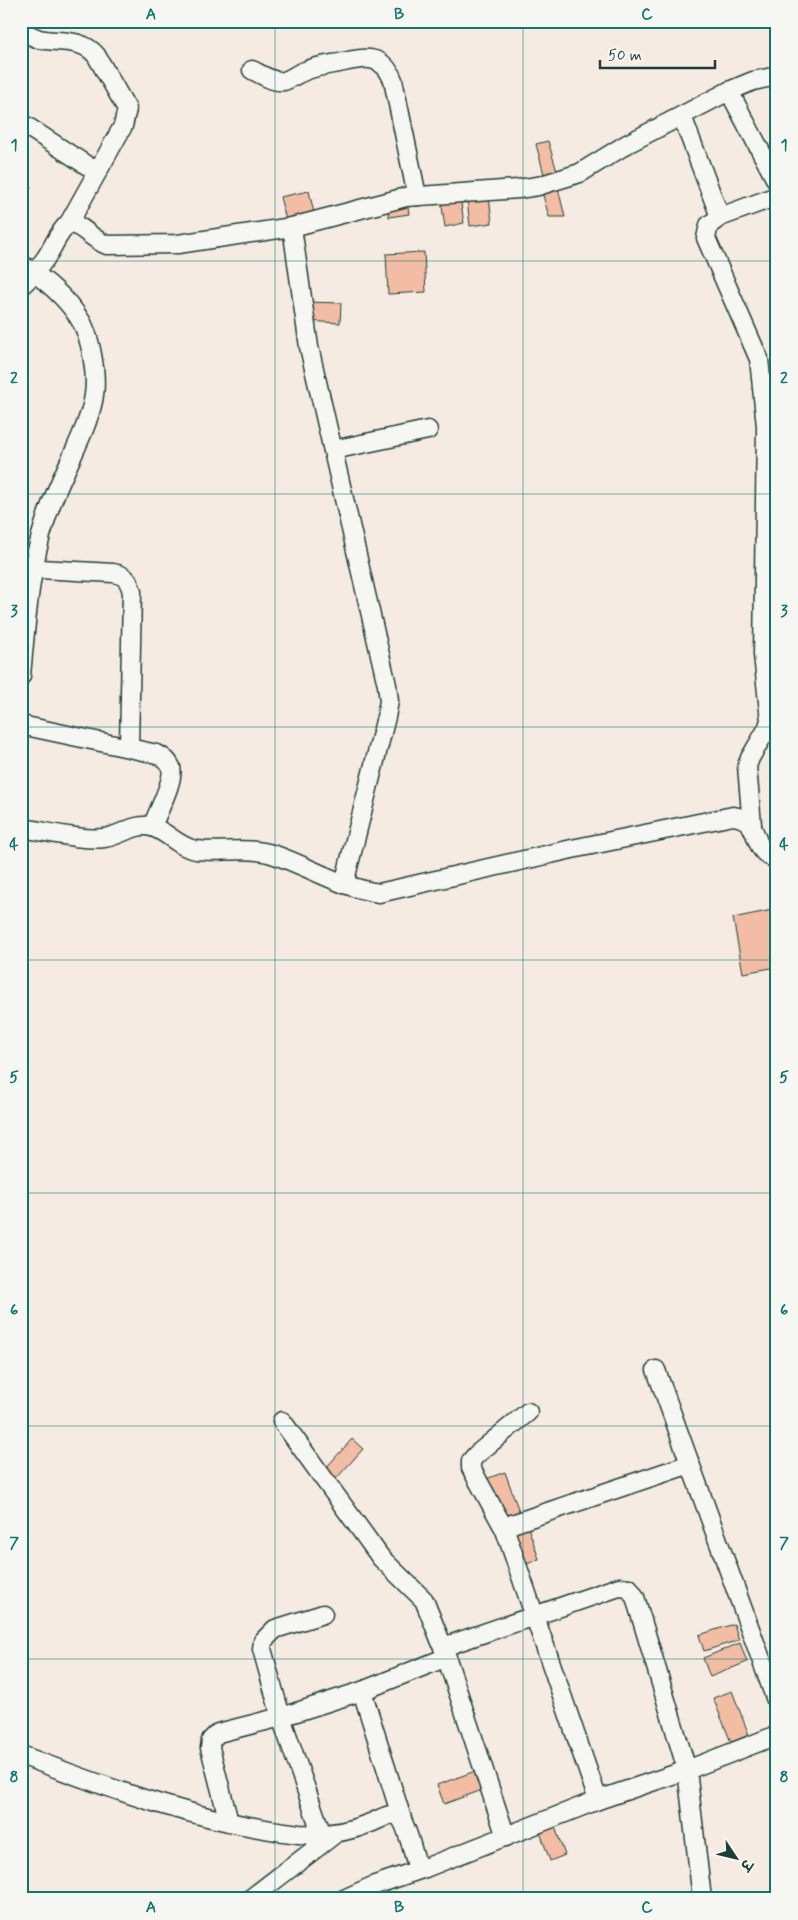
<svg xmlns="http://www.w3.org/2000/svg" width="798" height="1920" viewBox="0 0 798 1920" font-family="Mynerve,'Playpen Sans Deva',sans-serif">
<rect width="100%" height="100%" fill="#f5ebe2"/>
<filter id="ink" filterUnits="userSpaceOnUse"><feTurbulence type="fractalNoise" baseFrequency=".02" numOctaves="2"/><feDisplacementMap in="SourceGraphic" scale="10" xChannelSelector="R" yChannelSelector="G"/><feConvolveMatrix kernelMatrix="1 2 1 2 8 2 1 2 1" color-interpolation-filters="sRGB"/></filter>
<g filter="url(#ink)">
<g fill="#f2bda4" stroke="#1f3d34">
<polygon points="548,141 558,175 545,178 536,144"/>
<polygon points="21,182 31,187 21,203"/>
<polygon points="557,184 565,217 549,217 541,188"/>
<polygon points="309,191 314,213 286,220 280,197"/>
<polygon points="489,196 492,223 470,226 467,199"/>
<polygon points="460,197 464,223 445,227 441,200"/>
<polygon points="407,200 409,214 389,217 387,203"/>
<polygon points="424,252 426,292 388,294 386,254"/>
<polygon points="307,302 341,303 340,323 306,321"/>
<polygon points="772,910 777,934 777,967 743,973 733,918"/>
<polygon points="352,1439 363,1449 334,1481 323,1471"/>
<polygon points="505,1472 520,1514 501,1521 486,1479"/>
<polygon points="528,1527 539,1559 522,1566 510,1534"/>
<polygon points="734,1624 739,1640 704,1651 699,1635"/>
<polygon points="740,1643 747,1662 710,1677 703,1658"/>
<polygon points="732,1691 749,1735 731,1742 713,1698"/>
<polygon points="478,1770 485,1789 444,1804 437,1785"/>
<polygon points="555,1827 565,1855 550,1861 540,1832"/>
</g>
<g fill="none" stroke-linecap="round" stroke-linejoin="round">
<defs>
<g id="minor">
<path d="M21 30C27 34 33 37 39 39 60 43 82 38 96 55L127 109 123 126 69 223"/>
<path d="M252 70C261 74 273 83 284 81 291 79 298 73 305 71 316 66 327 65 339 63 363 58 382 52 393 80L417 196"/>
<polyline points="729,91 777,182"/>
<polyline points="682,116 720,217"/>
<polyline points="21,124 28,127 97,172"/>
<polyline points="292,227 309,347 387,685 389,701 386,717 344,884"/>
<path d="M21 264C43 278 65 296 79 318 91 335 97 375 94 395 93 404 89 416 86 424 74 456 56 486 46 519 29 570 26 622 21 676"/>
<path d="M21 286C30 278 38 269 45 259 53 248 58 232 69 223 81 224 93 240 107 245L178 244 292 227 406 197 518 189 538 186 580 173 627 144 729 91 753 81 777 76"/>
<polyline points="333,450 428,430"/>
<path d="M22 568 113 573C125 575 129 580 132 592L129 747"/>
<path d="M21 725 157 754C163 757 168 760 171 767 175 780 157 813 152 827"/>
<polyline points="752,825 747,766 750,758 767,729 770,721 763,655 766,426 759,359 706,238 709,225 720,217 777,196"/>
<path d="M21 828C45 831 82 841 104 838 120 836 136 822 152 827 168 832 178 847 196 850 222 853 250 846 275 855 310 867 342 888 379 893L572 849 733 816C764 819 748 852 777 859"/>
<polyline points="656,1370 777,1703"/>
<polyline points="282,1421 381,1558 424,1600 443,1647 506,1837"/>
<polyline points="505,1530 471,1468 471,1461 476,1455 528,1412"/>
<polyline points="443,1647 619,1587 629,1588 635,1597 687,1770 702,1899"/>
<polyline points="362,1691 403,1822"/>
<path d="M21 1755C110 1789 203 1823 299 1834 324 1836 349 1832 373 1822 380 1819 391 1812 398 1816 406 1821 413 1853 416 1862L420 1866 425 1868 598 1800 687 1770 777 1735"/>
<polyline points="598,1800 505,1530 512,1524 690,1464"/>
<polyline points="229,1822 210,1748 211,1740 218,1733 281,1717 362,1691 447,1657"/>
<polyline points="322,1835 281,1717 262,1649 263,1641 275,1629 323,1614"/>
<polyline points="250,1899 336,1833"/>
<polyline points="344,1899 375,1885 425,1868"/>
</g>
</defs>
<use href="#minor" stroke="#1f3d34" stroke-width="21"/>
<use href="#minor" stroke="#f6f6f2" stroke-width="18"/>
</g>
</g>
<path fill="none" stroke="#0f766e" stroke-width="1" stroke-opacity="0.55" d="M275 21V1899M523 21V1899M21 261H777M21 494H777M21 727H777M21 960H777M21 1193H777M21 1426H777M21 1659H777"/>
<rect width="798" height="1920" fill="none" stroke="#f6f6f2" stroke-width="55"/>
<g transform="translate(736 1858) rotate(125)" stroke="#f6f6f2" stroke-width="4" paint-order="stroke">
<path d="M0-4L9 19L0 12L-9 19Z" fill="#1f3d34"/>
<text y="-8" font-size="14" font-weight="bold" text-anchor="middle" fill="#1f3d34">उ</text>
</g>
<path d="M600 60v8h115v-8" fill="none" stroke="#1f3d34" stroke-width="2.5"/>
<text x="608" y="60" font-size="15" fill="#1f3d34" stroke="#f6f6f2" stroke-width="4" paint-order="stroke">50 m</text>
<rect x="28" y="28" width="742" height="1864" fill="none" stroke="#0f766e" stroke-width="2"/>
<g font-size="16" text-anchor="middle" font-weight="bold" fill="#0f766e">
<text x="151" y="19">A</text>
<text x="399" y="19">B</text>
<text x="647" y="19">C</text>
<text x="14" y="150">1</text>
<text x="784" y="150">1</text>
<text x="14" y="383">2</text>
<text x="784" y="383">2</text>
<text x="14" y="616">3</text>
<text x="784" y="616">3</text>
<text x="14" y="849">4</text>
<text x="784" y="849">4</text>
<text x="14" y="1082">5</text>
<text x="784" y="1082">5</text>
<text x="14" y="1315">6</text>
<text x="784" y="1315">6</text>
<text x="14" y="1548">7</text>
<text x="784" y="1548">7</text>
<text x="14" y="1782">8</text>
<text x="784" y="1782">8</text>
<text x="151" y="1912">A</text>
<text x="399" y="1912">B</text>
<text x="647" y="1912">C</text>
</g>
</svg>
